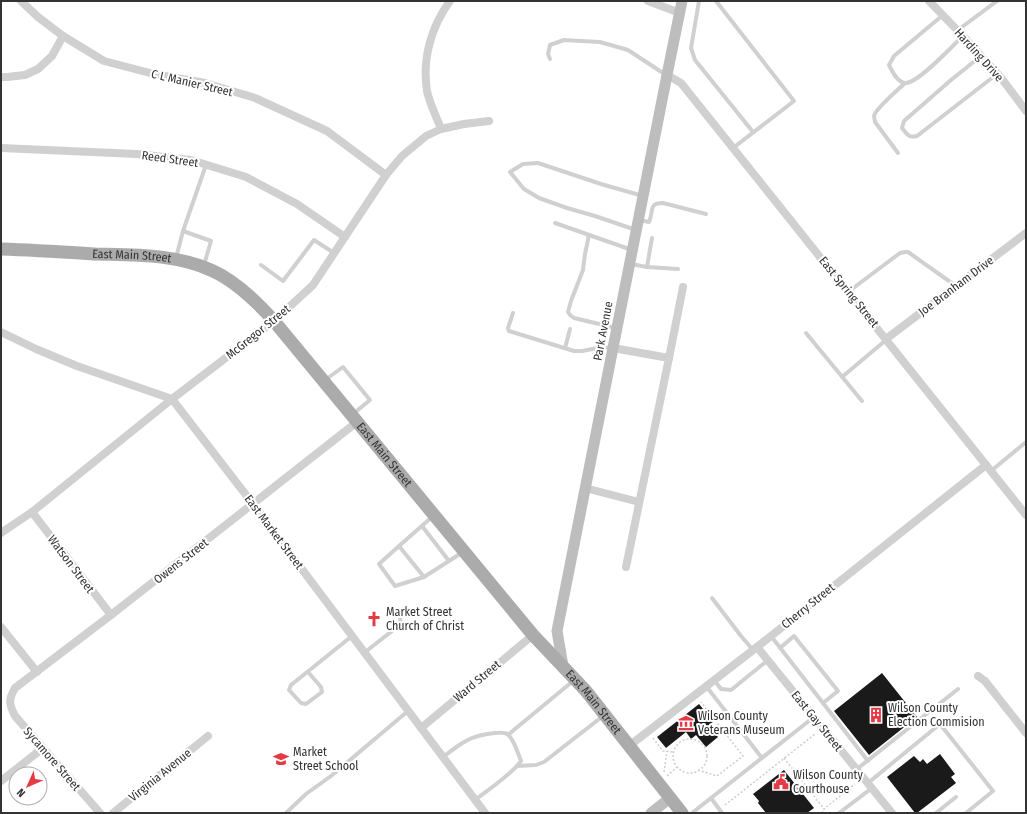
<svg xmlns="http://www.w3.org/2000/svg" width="1027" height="814" viewBox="0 0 1027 814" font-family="'Fira Sans Condensed',sans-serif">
<rect width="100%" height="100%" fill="#fff"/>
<g fill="#1a1a1a">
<polygon points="882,673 917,717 869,755 834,711"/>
<polygon points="699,704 708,715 709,714 714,721 709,725 718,737 706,747 696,735 691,739 686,732 666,748 657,737"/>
<polygon points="940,754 955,774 951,777 956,783 917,813 915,813 887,777 914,756 920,762 923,759 927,764"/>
<polygon points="784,770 814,808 807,813 766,813 758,803 759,801 753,794"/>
</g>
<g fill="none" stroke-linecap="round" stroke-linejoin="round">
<g stroke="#cdcdcd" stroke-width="1.5" stroke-dasharray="2 2" stroke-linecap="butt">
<polyline points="653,738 663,751 673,752"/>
<circle cx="690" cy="756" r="17"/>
<polyline points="784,758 824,809 855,784"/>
<polyline points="698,770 717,776 743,756 701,702"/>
<polyline points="664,772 667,751"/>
<polyline points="667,776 677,767"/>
<polyline points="725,805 815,734"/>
<polyline points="822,813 823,812 824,809"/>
</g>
<g stroke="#d0d0d0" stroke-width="4">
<polyline points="699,1 691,48 695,60 753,132"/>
<polyline points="716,1 794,101 733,148"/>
<path d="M943 15 894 56 889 65C892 71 897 82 905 83 918 84 953 45 963 36"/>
<polyline points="958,30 997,1"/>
<path d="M981 56 951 80 904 121 902 128C907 134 908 138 917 136L997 74"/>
<polyline points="550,59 548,54 550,45 564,40 600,42 628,50 666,75"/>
<path d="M898 153 875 122C875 122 874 116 874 116 875 109 899 89 905 83"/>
<path d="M639 220 649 222C654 211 648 203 663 203L706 214"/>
<polyline points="555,223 632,250"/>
<polyline points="636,230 595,216 567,208 539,198 524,189 510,172 523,164 538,163 601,184 643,196"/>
<polyline points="183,231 206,165"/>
<polyline points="589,235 585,254 583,270 571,301 568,312 570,315 574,318 616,328"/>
<polyline points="176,258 183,231 211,241 204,265"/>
<polyline points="631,264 647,267 678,269"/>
<polyline points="261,265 283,281 314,240 334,253"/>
<polyline points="647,267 652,238"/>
<polyline points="848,292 900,253 905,252 908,252 956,286"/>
<polyline points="513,313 508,328 509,331 574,351 582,351 603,347 612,348"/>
<polyline points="806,333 862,401"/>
<polyline points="565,348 570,329"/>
<polyline points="842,377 886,340"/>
<polyline points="325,380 343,367 370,400 353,414"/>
<polyline points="991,471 1026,442"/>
<polyline points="432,517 399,546 424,577 463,552"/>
<polyline points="422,526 449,561"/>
<polyline points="399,546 379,564 395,586 424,577"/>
<polyline points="712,598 741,636 753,650"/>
<polyline points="771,636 868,761"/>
<polyline points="780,648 794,636 838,691 823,703"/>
<path d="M364 653 397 627C401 622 401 619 399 613"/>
<polyline points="308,672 321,687 322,692 306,704 301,703 289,690 291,685 352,636"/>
<polyline points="714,680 721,689 731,690 768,660"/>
<polyline points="706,686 762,758"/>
<polyline points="509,734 573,681"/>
<path d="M443 757C461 743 471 735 495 733 499 733 504 732 507 734 514 738 518 754 521 761 511 775 489 789 475 800"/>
<polyline points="517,766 536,765 544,762 603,716"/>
<polyline points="857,769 958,689"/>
<polyline points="868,783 940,724 993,791 966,813"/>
<polyline points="711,798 814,717"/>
<polyline points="286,813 306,794 331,776 408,711"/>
<polyline points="692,813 711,798 722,813"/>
<polyline points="839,813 872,788"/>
<polyline points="936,813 956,797"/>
</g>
<g stroke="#d0d0d0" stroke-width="8">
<polyline points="21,1 38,17 63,36 104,61 154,74 205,83 255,98 327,131 386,175"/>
<polyline points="648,1 680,13"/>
<polyline points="929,1 963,36 1002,79 1026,111"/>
<polyline points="667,75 681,83 1026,515"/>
<polyline points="1,77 7,77 25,75 38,69 52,56 63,36"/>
<path d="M441 129C437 118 429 102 427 91 422 59 431 27 450 1"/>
<polyline points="1,148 137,154 191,160 246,177 297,204 345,237"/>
<polyline points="1,332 36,349 77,366 172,399 253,504 485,813"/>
<polyline points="886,339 1026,233"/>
<polyline points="613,348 669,358 626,567"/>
<polyline points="669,358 683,287"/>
<polyline points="585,488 639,502"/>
<polyline points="32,512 111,615"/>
<polyline points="1,533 32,512 172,399 274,321 313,285 386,175 402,156 426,136 441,129 464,124 489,121"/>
<polyline points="1,627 37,672"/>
<polyline points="757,647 892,813"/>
<polyline points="978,676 985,681 1026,733"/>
<polyline points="421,728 533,635"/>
<polyline points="629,746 757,647 986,465"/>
<polyline points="1,781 43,748"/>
<path d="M100 813 15 716C9 704 8 700 15 688L111 615 357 422"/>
<polyline points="113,813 208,736"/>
</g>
<g stroke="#bdbdbd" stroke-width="11">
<polyline points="563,666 557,631 667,75 682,1"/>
<polyline points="651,813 670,798"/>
</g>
<path stroke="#ababab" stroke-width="13" id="s1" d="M1 249C33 250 64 252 96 254 136 255 176 254 213 271 237 282 257 302 274 321L533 635 586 691 682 813"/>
</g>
<defs>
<symbol id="church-bare" viewBox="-9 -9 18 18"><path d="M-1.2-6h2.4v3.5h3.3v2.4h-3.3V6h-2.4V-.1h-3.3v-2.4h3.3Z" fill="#e63946" stroke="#fff" stroke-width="2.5" paint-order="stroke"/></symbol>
<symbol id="building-bare" viewBox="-9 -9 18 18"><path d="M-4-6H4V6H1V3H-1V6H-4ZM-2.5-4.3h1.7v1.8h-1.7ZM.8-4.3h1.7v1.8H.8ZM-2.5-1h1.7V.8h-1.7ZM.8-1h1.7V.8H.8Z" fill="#e63946" stroke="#fff" stroke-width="2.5" paint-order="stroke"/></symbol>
<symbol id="museum-bare" viewBox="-9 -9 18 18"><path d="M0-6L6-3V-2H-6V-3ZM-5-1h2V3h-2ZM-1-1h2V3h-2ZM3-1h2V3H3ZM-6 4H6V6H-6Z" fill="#e63946" stroke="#fff" stroke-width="2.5" paint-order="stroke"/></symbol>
<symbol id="school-bare" viewBox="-9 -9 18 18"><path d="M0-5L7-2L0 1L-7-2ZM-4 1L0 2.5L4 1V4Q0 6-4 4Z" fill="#e63946" stroke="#fff" stroke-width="2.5" paint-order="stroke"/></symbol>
<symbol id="civic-bare" viewBox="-9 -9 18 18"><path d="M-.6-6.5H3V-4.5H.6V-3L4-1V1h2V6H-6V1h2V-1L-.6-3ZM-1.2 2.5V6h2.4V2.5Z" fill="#e63946" stroke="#fff" stroke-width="2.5" paint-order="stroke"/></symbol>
</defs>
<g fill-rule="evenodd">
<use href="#church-bare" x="363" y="608" width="22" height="22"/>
<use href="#building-bare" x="865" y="704" width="22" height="22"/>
<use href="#museum-bare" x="675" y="712" width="22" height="22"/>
<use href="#school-bare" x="270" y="748" width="22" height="22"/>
<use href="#civic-bare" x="770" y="771" width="22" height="22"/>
</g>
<g text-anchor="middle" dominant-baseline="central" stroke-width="4" stroke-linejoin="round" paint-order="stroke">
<g font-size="12" fill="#333" stroke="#fff">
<text transform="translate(979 55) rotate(48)">Harding Drive</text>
<text transform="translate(192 83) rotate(13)">C L Manier Street</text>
<text transform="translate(170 159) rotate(8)">Reed Street</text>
<text stroke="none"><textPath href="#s1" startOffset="131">East Main Street</textPath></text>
<text transform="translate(956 286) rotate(-37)">Joe Branham Drive</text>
<text transform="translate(849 292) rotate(51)">East Spring Street</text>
<text transform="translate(603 331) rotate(-79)">Park Avenue</text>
<text transform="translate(258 332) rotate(-39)">McGregor Street</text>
<text stroke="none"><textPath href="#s1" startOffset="467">East Main Street</textPath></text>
<text transform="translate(274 532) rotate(53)">East Market Street</text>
<text transform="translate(181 561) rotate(-38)">Owens Street</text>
<text transform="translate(71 564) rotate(53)">Watson Street</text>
<text transform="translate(808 606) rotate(-39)">Cherry Street</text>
<text transform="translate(477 681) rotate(-40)">Ward Street</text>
<text stroke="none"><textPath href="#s1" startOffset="791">East Main Street</textPath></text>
<text transform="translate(817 721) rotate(51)">East Gay Street</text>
<text transform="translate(52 759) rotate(49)">Sycamore Street</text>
<text transform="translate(160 775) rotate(-39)">Virginia Avenue</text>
</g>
<g font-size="12" fill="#333" stroke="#fff" text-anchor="start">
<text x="386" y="612">Market Street<tspan x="386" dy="14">Church of Christ</tspan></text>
<text x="888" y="708">Wilson County<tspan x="888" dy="14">Election Commision</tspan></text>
<text x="698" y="716">Wilson County<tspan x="698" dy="14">Veterans Museum</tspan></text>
<text x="293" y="752">Market<tspan x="293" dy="14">Street School</tspan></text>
<text x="793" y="775">Wilson County<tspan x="793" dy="14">Courthouse</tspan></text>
</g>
</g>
<rect width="1027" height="814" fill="none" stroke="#333333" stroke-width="4"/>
<g transform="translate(28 786) rotate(225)"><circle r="19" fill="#ffffff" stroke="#adadad"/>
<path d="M0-3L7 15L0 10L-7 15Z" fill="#e63946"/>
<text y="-6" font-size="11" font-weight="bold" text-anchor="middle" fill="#333333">N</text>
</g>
</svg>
